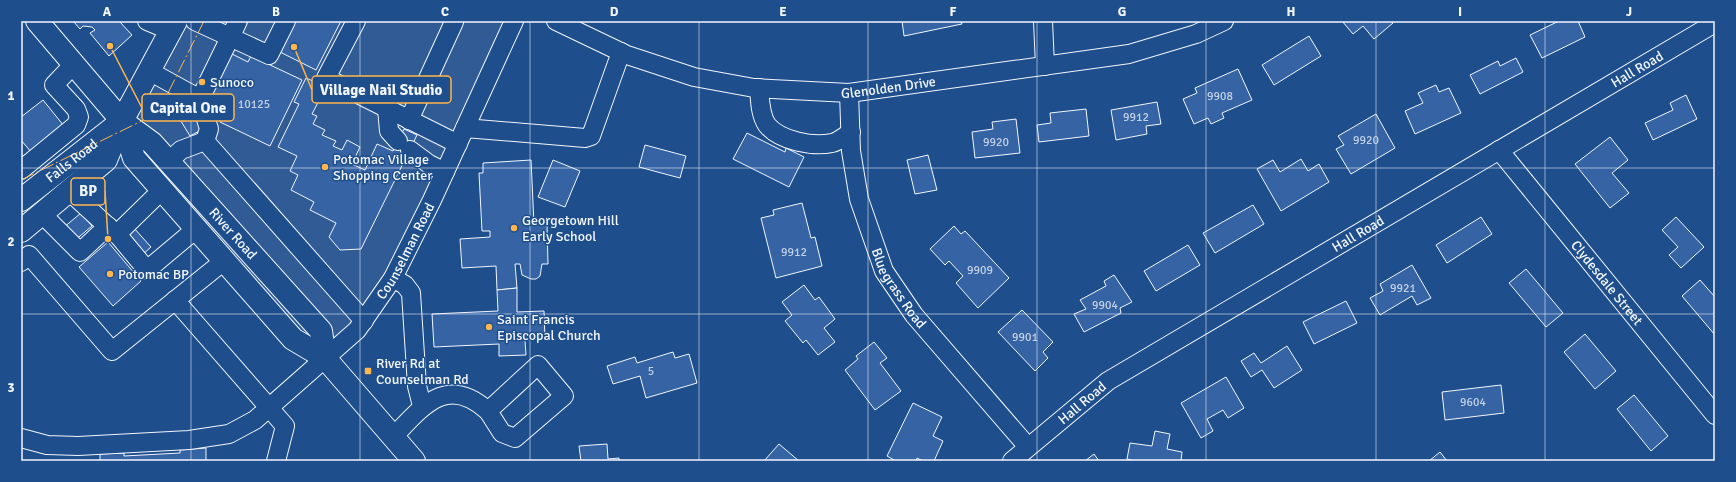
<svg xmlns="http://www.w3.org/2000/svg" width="1736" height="482" viewBox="0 0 1736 482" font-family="Signika,sans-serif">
<rect width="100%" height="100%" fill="#1f4e8c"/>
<polygon fill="#305b95" stroke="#a8bbd7" points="176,21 514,21 393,278 325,358 293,339 122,121"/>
<g fill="#3563a3" stroke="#f2f6ff">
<polygon points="73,21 119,21 132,35 109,56 90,33 95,30 92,27 83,26 80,29"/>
<polygon points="287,21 341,21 316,70 278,51"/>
<polygon points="902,21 961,21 962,24 904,36"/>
<polygon points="1342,21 1392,21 1393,23 1374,39 1363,26 1353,34"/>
<polygon points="1559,21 1578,21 1585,37 1542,58 1530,35"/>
<polygon points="1309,36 1321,56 1274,85 1262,65"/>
<polygon points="228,52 248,62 251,56 302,80 270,146 220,122 227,109 206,99"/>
<polygon points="1516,58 1523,72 1480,94 1470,75 1498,61 1500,66"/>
<polygon points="1238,69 1252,100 1222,113 1224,118 1211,124 1208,118 1194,124 1183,99 1197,93 1195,88"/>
<polygon points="306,78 326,87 312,114 317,116 313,124 325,130 322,135 336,141 333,146 342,150 347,140 360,147 352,164 365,170 377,144 393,151 404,129 417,135 361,249 340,250 329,237 336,223 310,210 314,202 291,190 298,175 290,171 297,156 278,147 299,104 294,102"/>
<polygon points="1436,85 1439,92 1449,88 1461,113 1415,134 1405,111 1423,103 1418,93"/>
<polygon points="1686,95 1697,119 1653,140 1645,123 1673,110 1670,103"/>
<polygon points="43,100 64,126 31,152 21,140 21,117"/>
<polygon points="1157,102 1161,124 1146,126 1147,134 1116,140 1111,110"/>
<polygon points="190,105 205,128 190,136 176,113"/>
<polygon points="1086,109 1089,136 1039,142 1037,125 1051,123 1050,113"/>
<polygon points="1376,114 1395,148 1351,174 1336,149 1344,145 1338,136"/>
<polygon points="1016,119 1020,153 975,158 972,132 993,129 992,122"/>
<polygon points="747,133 785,152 786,148 804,157 789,187 733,159"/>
<polygon points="1610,137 1628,160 1612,173 1629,193 1610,208 1575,164"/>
<polygon points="645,145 686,156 680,178 639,167"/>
<polygon points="928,155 937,190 915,194 907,160"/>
<polygon points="1301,159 1308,171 1319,164 1329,182 1281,211 1257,169 1273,160 1280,172"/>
<polygon points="531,160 534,224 547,224 548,264 542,264 540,276 536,279 531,279 522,275 520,264 515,264 517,288 497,290 496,266 462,268 460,239 490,237 490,231 482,231 479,173 483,173 483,163"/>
<polygon points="553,160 580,171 565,207 538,197"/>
<polygon points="802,203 811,238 815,237 822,266 776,278 761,218 774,215 773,210"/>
<polygon points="1253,205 1264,224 1215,253 1203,233"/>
<polygon points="81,213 92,226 74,241 63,228"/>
<polygon points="1481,217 1492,234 1447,263 1436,245"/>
<polygon points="1676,217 1704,247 1681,268 1669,255 1678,247 1662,230"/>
<polygon points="954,226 961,234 965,231 1009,278 978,308 956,283 963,276 949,261 945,265 930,249"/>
<polygon points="133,227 151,247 140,257 122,237"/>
<polygon points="108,242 141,281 113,306 79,267"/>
<polygon points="1188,245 1200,265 1156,291 1144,271"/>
<polygon points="1412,265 1431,298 1417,305 1412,296 1380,315 1370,298 1383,291 1380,284"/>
<polygon points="1526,269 1563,313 1546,327 1509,283"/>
<polygon points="1114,275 1132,302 1120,308 1121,313 1084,332 1074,314 1086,309 1080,300 1106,286 1104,281"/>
<polygon points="1700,280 1715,297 1715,335 1682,296"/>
<polygon points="804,285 815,300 819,297 835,319 824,328 835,342 818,355 806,340 803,343 785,321 792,315 782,302"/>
<polygon points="517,288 517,312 544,311 545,339 525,340 526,355 499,356 499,344 434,347 432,314 498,311 497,290"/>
<polygon points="1346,301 1357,323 1314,344 1303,322"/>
<polygon points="1022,310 1053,342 1043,352 1048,358 1035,371 998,332"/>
<polygon points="1585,334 1616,371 1595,389 1564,352"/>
<polygon points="874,342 887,358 880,363 901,391 875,410 845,370 858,359 856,356"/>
<polygon points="1287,346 1302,370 1274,388 1262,370 1251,377 1241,361 1254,353 1261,363"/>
<polygon points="673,352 675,358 689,354 697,383 646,398 640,376 613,384 607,366 635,357 637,363"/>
<polygon points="1226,377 1244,408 1228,418 1223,410 1207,419 1213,431 1201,438 1181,403"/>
<polygon points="1501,385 1504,413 1445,420 1442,392"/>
<polygon points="1634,395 1668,436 1651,451 1617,409"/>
<polygon points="913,403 942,417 933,436 943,441 934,461 923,461 917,458 916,461 896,461 887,456"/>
<polygon points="1155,431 1170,434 1167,449 1182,452 1181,461 1136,461 1127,459 1130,443 1152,446"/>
<polygon points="607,444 608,459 619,458 619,461 581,461 579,446"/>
<polygon points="779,444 799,461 764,461"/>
<polygon points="206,448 206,461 100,461 100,454 124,453 124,456 180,453 180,450"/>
<polygon points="1440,452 1447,461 1429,461"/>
<polygon points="1094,454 1099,461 1085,461"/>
</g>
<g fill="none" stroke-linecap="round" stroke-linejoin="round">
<defs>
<g id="minor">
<polyline points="147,21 171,31"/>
<polyline points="195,21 269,55 286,21"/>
<polyline points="356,21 326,78 458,144"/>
<path id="s1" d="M556 21 627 55 694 77 754 88 849 93 1129 54 1196 34 1224 21"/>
<polyline points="1043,21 1045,66"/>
<polyline points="149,71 200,99 238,21"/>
<path d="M759 88C760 100 760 115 767 125 780 141 813 147 832 143 838 142 845 136 851 132"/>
<path id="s2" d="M849 93 851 151 859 199 884 271 914 315 1028 447"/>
<polyline points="200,99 209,129 205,141"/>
<polyline points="387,108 389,131 398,141"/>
<polyline points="409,120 454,22 453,21"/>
<polyline points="465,128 585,138 591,136 621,52"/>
<polyline points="410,150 429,164 445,172"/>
<path id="s3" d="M1499 150 1715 415"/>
<polyline points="169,161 181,150 205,141 364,321"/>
<polyline points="21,170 76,125 79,117 76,109 54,85 74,64"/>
<polyline points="162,190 117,234 147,270 196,229"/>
<polyline points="69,191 116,234"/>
<polyline points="42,214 80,252 108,226"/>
<polyline points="21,262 29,255 112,351 224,261"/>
<polyline points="393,278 405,285 411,293 417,386 422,406"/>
<polyline points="175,300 285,426 276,461"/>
<polygon points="538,365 564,396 515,438 502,433 488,411"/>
<path d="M394 436C423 406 447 374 488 411"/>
<path id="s4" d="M21 438 47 445 78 446 189 440 229 434 255 420 357 330 393 278 432 200 514 21"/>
<path id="s5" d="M1012 461 1108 381 1715 23"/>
</g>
<g id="major">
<path id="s6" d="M37 21 122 121 152 143 321 331 325 358"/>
<polyline points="122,121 134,158 293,339 325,358 414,461"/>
<path id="s7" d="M21 200 122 121"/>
<polyline points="21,231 106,160 122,121 176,21"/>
</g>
</defs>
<use href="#minor" stroke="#f2f6ff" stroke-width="20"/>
<use href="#major" stroke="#f2f6ff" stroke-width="24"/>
<use href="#minor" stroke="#1f4e8c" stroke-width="18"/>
<use href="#major" stroke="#1f4e8c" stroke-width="22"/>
<polyline stroke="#ffb74d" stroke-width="1" stroke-dasharray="14 3 2 3" stroke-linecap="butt" points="21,180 158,113 204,21"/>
</g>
<path fill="none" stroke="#f2f6ff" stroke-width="1" stroke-opacity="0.55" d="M191 21V461M360 21V461M530 21V461M699 21V461M868 21V461M1037 21V461M1206 21V461M1376 21V461M1545 21V461M21 168H1715M21 314H1715"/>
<g fill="#ffb74d" stroke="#1f4e8c" stroke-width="1.5">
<circle cx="202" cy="82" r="4"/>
<circle cx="325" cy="167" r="4"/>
<circle cx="514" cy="228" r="4"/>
<circle cx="110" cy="274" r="4"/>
<circle cx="489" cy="327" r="4"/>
<rect x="364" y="367" width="8" height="8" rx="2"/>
</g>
<g text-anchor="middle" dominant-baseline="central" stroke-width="3" stroke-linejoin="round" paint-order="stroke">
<g font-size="12" fill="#c3d1e8">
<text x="1220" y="96">9908</text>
<text x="254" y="104">10125</text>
<text x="1136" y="117">9912</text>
<text x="1366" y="140">9920</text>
<text x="996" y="142">9920</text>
<text x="794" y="252">9912</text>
<text x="980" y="270">9909</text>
<text x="1403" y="288">9921</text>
<text x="1105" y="305">9904</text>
<text x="1025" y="337">9901</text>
<text x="651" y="371">5</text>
<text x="1473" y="402">9604</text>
</g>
<g font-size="14" fill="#f2f6ff" stroke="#1f4e8c">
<text stroke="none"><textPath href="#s5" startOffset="739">Hall Road</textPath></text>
<text stroke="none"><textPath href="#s1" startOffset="345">Glenolden Drive</textPath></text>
<text stroke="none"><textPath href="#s7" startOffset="64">Falls Road</textPath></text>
<text stroke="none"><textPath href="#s6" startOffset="290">River Road</textPath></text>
<text stroke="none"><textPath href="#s5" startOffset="415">Hall Road</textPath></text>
<text stroke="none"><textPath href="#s4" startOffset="468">Counselman Road</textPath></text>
<text stroke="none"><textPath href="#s3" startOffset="171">Clydesdale Street</textPath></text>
<text stroke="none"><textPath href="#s2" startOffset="205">Bluegrass Road</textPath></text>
<text stroke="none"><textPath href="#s5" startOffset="91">Hall Road</textPath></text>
</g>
<g font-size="14" fill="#f2f6ff" stroke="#1f4e8c" text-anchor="start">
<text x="210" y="82">Sunoco</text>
<text x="333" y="159">Potomac Village<tspan x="333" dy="16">Shopping Center</tspan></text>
<text x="522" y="220">Georgetown Hill<tspan x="522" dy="16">Early School</tspan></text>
<text x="118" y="274">Potomac BP</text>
<text x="497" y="319">Saint Francis<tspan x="497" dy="16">Episcopal Church</tspan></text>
<text x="376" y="363">River Rd at<tspan x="376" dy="16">Counselman Rd</tspan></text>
</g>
</g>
<path fill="none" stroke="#ffb74d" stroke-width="1.5" d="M294 47L312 90M110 46L142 108M108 239L105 191"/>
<g fill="#ffb74d" stroke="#1f4e8c" stroke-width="1.5">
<circle cx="294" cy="47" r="4"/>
<circle cx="110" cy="46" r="4"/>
<circle cx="108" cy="239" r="4"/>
</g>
<g fill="#1f4e8c" stroke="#ffb74d" stroke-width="1.5">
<rect x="312" y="76" width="139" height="27" rx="4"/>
<rect x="142" y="94" width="92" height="27" rx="4"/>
<rect x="71" y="178" width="34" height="27" rx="4"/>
</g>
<g font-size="15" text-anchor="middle" font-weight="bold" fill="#f2f6ff">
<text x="381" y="95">Village Nail Studio</text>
<text x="188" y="113">Capital One</text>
<text x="88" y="196">BP</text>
</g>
<rect width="1736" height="482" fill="none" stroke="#1f4e8c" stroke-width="44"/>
<rect x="22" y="22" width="1692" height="438" fill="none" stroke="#f2f6ff" stroke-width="1.5"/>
<g font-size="13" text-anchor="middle" font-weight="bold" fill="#f2f6ff">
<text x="107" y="16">A</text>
<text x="276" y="16">B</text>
<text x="445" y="16">C</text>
<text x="614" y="16">D</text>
<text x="783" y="16">E</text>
<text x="953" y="16">F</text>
<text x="1122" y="16">G</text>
<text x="1291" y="16">H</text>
<text x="1460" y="16">I</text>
<text x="1629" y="16">J</text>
<text x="11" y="100">1</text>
<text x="11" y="246">2</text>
<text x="11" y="392">3</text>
</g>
</svg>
